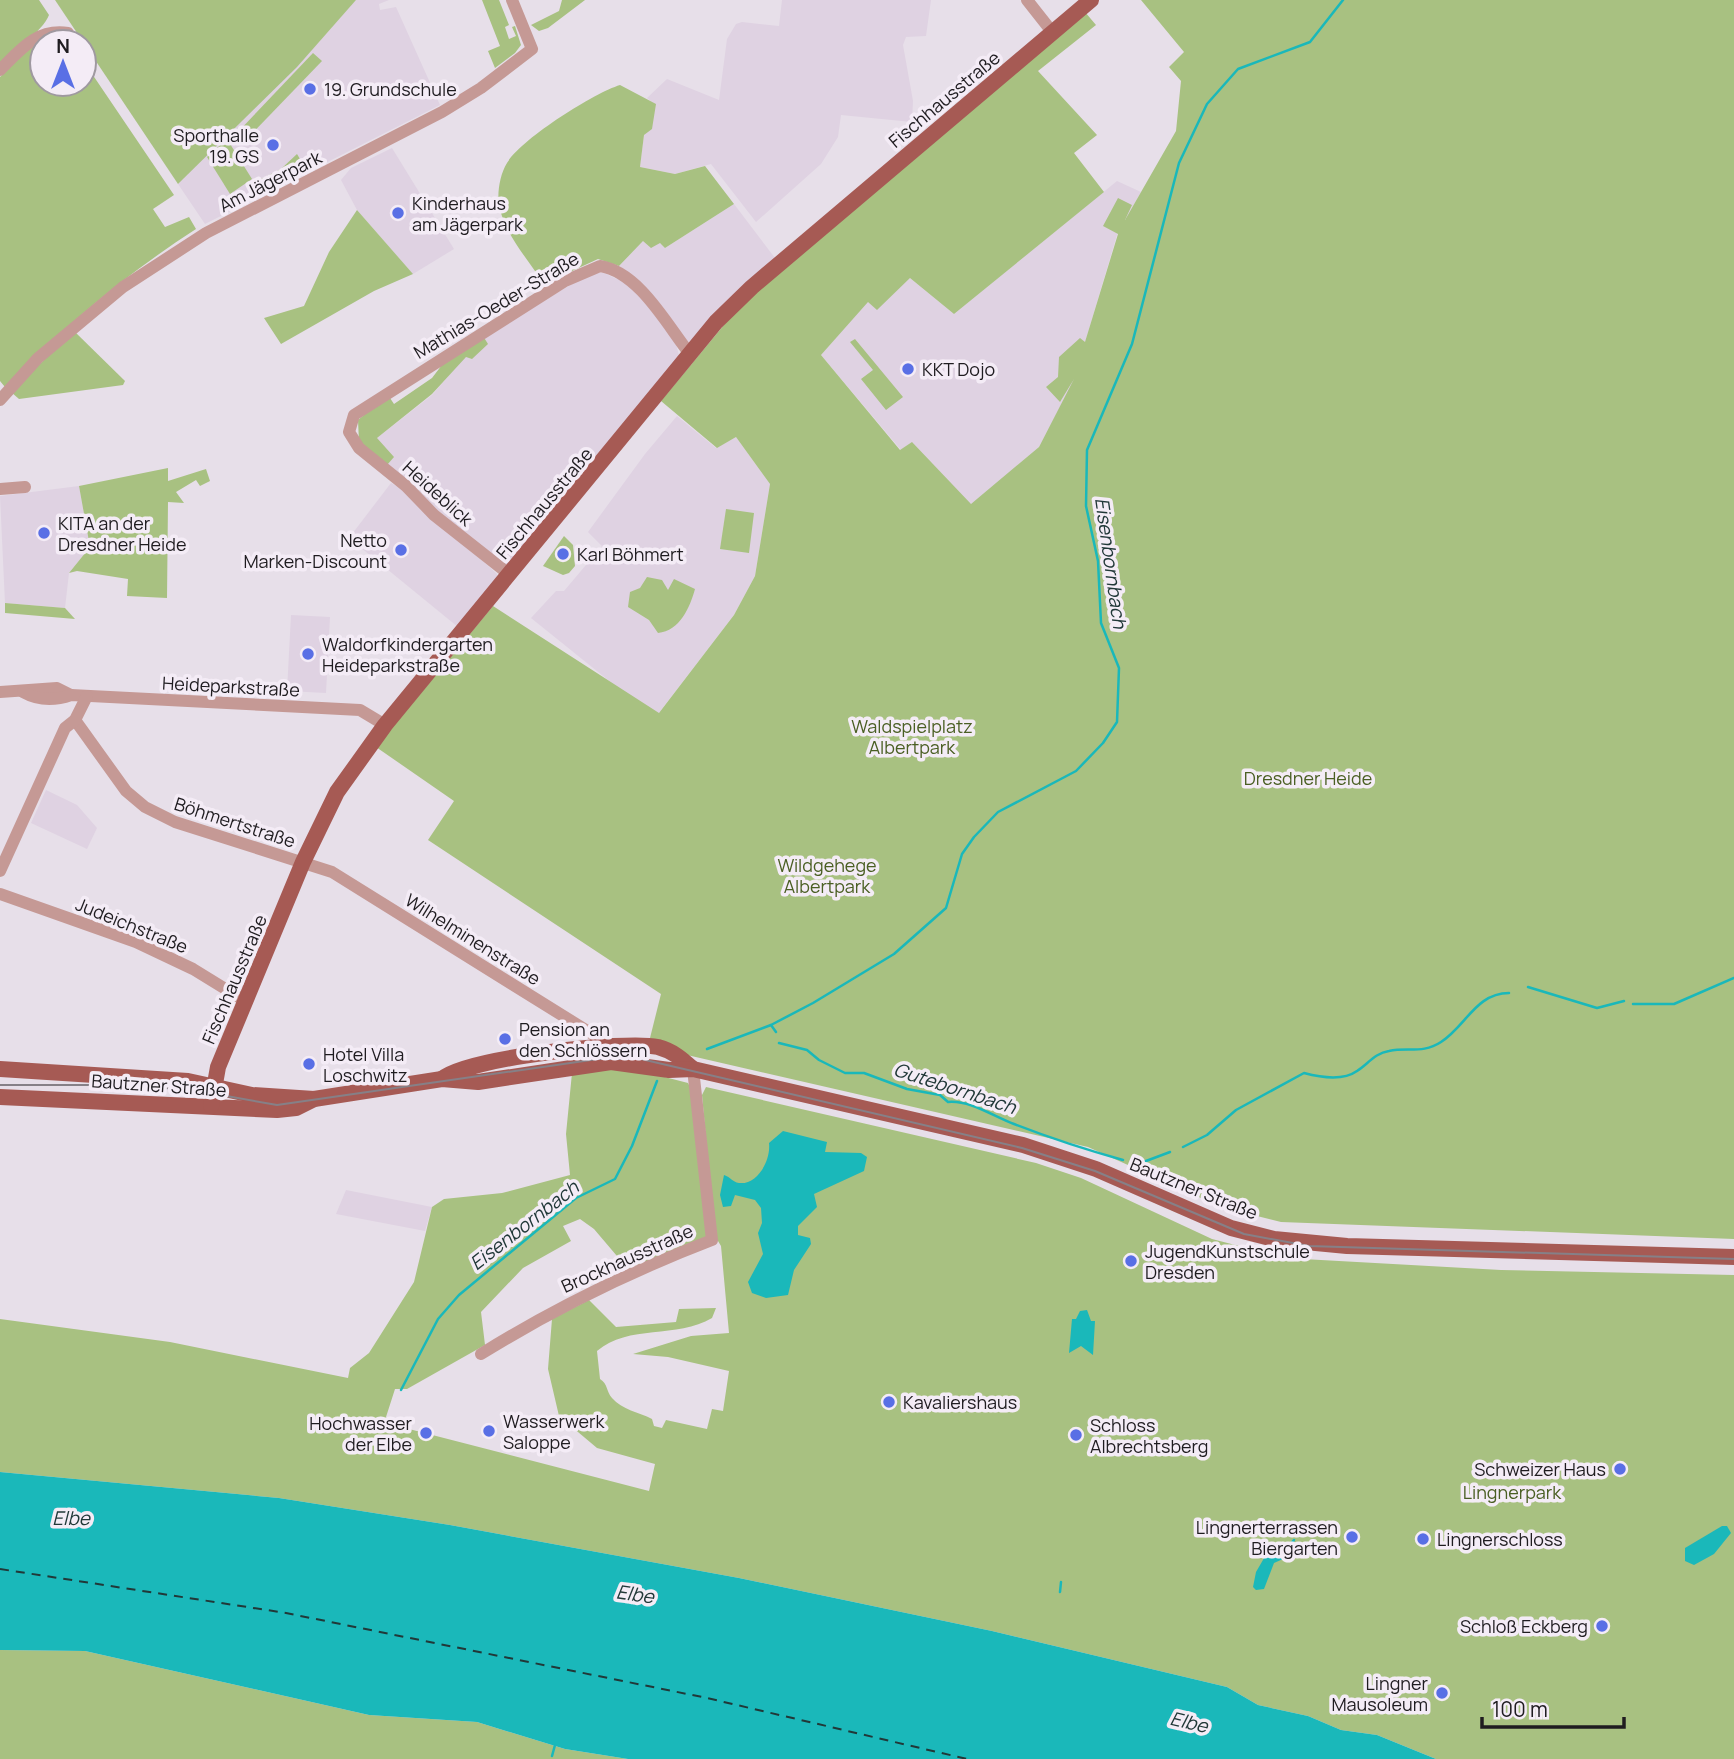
<svg xmlns="http://www.w3.org/2000/svg" width="1734" height="1759" viewBox="0 0 1734 1759" font-family="Manrope,sans-serif">
<rect width="100%" height="100%" fill="#e7dfe9"/>
<g fill="#dfd2e2">
<polygon points="356,0 389,0 379,4 380,10 396,7 440,105 205,224 178,184"/>
<polygon points="782,0 931,0 926,36 906,37 903,45 913,101 912,122 841,115 838,137 821,164 756,222 711,164 675,174 640,167 644,135 655,105 647,98 667,79 719,100 727,39 736,24 742,22 779,26"/>
<polygon points="392,148 454,249 413,274 357,210 341,180 351,168"/>
<polygon points="1117,181 1141,192 1117,235 1073,383 1039,447 971,505 912,443 901,450 821,355 868,301 877,309 910,278 954,314"/>
<polygon points="734,204 775,258 689,346 676,344 680,359 509,564 503,564 437,513 387,465 377,438 432,395 483,336 591,273 604,273 617,279 624,273 619,266 643,241 660,243 665,248"/>
<polygon points="677,416 716,448 736,437 770,484 755,576 734,615 658,714 618,688 531,618 556,591 564,591 602,546 588,532 645,454"/>
<polygon points="391,483 406,491 497,574 498,579 458,627 349,538"/>
<polygon points="79,486 90,547 69,573 65,608 5,603 0,496"/>
<polygon points="291,615 330,617 326,693 287,691"/>
<polygon points="46,790 77,805 97,828 87,849 31,823"/>
<polygon points="346,1190 432,1207 425,1231 336,1214"/>
</g>
<g fill="#a8c181">
<path d="M0 0H39L49 15C42 32 15 50 0 64Z"/>
<polygon points="55,0 356,0 297,67 178,184"/>
<polygon points="482,0 499,0 509,25 505,27 509,39 516,36 512,27 515,26 521,45 515,53 495,68 488,51 500,46"/>
<polygon points="562,0 585,0 548,28 539,31 531,25 559,11"/>
<polygon points="1141,0 1734,0 1734,1239 1281,1222 1221,1207 1088,1147 648,1046 661,994 428,840 454,801 376,747 493,606 659,713 734,615 755,576 770,484 736,437 717,448 661,401 738,308 1085,12 1096,25 1038,71 1097,135 1074,153 1104,192 954,314 910,278 877,310 868,302 821,355 900,450 912,442 971,504 1039,447 1074,379 1060,402 1046,387 1058,377 1059,357 1080,338 1085,342 1118,234 1103,226 1118,198 1132,205 1125,220 1176,131 1181,81 1169,67 1184,52"/>
<path d="M67 36 71 42H42V84H84V62L174 195 153 209 165 227 189 217 196 229C125 275 64 326 5 387L0 381V77L35 41Z"/>
<polygon points="313,53 322,61 244,142 236,134"/>
<path d="M620 85 656 104 652 129 644 135 640 167 675 174 705 166 734 204 665 248 660 243 651 248 643 241 619 266 598 259 544 284C529 261 504 233 499 205 497 193 500 174 507 163 521 139 594 93 620 85Z"/>
<polygon points="227,139 252,179 230,194 207,157"/>
<polygon points="297,154 306,169 266,192 254,190 257,181 281,169"/>
<polygon points="357,210 413,274 374,291 281,344 264,318 304,306 329,252"/>
<polygon points="74,331 125,381 123,385 19,399 11,392"/>
<polygon points="483,336 488,344 472,359 466,357 432,394 377,438 394,457 387,465 359,442 358,420 388,395 394,404 432,378 445,361"/>
<polygon points="855,339 903,397 886,410 861,379 873,370 850,342"/>
<polygon points="168,468 168,481 206,469 210,481 200,486 196,480 176,492 184,503 168,502 167,598 127,596 128,579 77,571 69,573 90,547 79,486"/>
<polygon points="726,509 754,513 749,553 720,549"/>
<polygon points="564,536 573,545 575,566 569,573 563,575 543,566"/>
<path d="M647 577 662 580 668 590 674 579 695 589C690 607 680 631 658 633L649 620 628 607 630 592 640 588Z"/>
<polygon points="5,603 65,608 75,619 5,613"/>
<path d="M607 1068 649 1073 688 1083 693 1093 708 1236 628 1269 594 1229 580 1219 563 1226 571 1241 523 1268 481 1312 485 1345 407 1389H395L386 1417 406 1421 409 1429 649 1491 655 1464 597 1448 559 1416 548 1369 552 1319 589 1300 616 1327 676 1322 679 1309 716 1308 712 1318C677 1339 628 1324 597 1351L600 1379C608 1384 606 1391 612 1398 622 1410 639 1412 652 1419L654 1426 662 1428 666 1420 707 1429 712 1409 723 1411 729 1371 668 1357 633 1354 691 1336 729 1333 721 1246 715 1236 702 1095 706 1087 1036 1163 1081 1178 1212 1239 1285 1258 1501 1270 1734 1275V1759H1436L1377 1735 1341 1730 1308 1716 1258 1705 1227 1687 992 1631 739 1578 450 1525 279 1498 0 1472V1319L170 1342 348 1378 350 1368 369 1353 414 1282 432 1207 444 1199 502 1193 570 1175 566 1134 572 1073Z"/>
<polygon points="0,1650 85,1651 369,1715 477,1722 565,1749 628,1759 0,1759"/>
</g>
<g fill="#1ab8ba">
<path d="M783 1131 827 1142 825 1152 861 1153 867 1157 864 1171 814 1194 817 1207 798 1226V1235L810 1238 811 1244 794 1270 788 1295 766 1298 752 1293 748 1282 763 1254 758 1233 762 1223 761 1208 755 1200 735 1195 731 1206 723 1207 720 1195 724 1175C731 1177 732 1182 739 1183 757 1185 771 1161 769 1143Z"/>
<polygon points="1087,1310 1091,1321 1095,1321 1093,1355 1081,1346 1069,1353 1072,1319 1076,1319 1080,1311"/>
<polygon points="0,1472 279,1498 450,1525 739,1578 992,1631 1227,1687 1258,1705 1308,1716 1341,1730 1377,1735 1436,1759 628,1759 565,1749 477,1722 369,1715 85,1651 0,1650"/>
<polygon points="1722,1526 1727,1526 1731,1533 1714,1554 1694,1565 1685,1561 1685,1548"/>
<polygon points="1278,1552 1283,1559 1274,1563 1264,1589 1256,1590 1253,1587 1256,1572 1267,1553"/>
</g>
<g fill="none" stroke-linecap="round" stroke-linejoin="round">
<g stroke="#1ab8ba" stroke-width="2.5">
<polyline points="1528,987 1597,1008 1624,1001"/>
<polyline points="1633,1004 1674,1004 1734,978"/>
<polyline points="771,1025 776,1032"/>
<path d="M779 1043 807 1050 819 1060 845 1073H864L907 1089 940 1095 948 1102C971 1100 994 1117 1014 1124 1050 1138 1087 1150 1123 1160"/>
<polyline points="707,1049 771,1025 813,1003 894,954 946,908 962,854 974,837 998,812 1076,771 1103,743 1117,722 1119,668 1101,623 1098,561 1086,506 1087,450 1132,344 1179,163 1207,104 1238,69 1310,42 1343,0"/>
<path d="M1183 1147 1207 1135 1236 1110 1304 1073C1319 1077 1343 1081 1357 1071 1368 1064 1375 1053 1389 1051 1408 1047 1423 1054 1441 1042 1466 1026 1476 993 1509 993"/>
<polyline points="1138,1164 1170,1152"/>
<polyline points="401,1390 438,1319 459,1295 576,1198 615,1179 632,1146 657,1081"/>
<polyline points="1288,1547 1294,1540"/>
<polyline points="1060,1592 1061,1582"/>
<polyline points="552,1756 555,1745"/>
</g>
<polyline stroke="#213838" stroke-width="2" stroke-dasharray="9 7" stroke-linecap="butt" points="0,1569 286,1613 707,1698 967,1759"/>
<g stroke="#c59995" stroke-width="12">
<polyline points="1027,0 1053,33"/>
<path d="M0 70C20 50 37 28 68 33"/>
<polyline points="0,400 38,358 123,287 206,233 442,112 481,88 532,49 512,0"/>
<polyline points="0,489 25,487"/>
<path d="M510 575 434 515 406 486 359 448 349 432 354 415 565 281 600 266C639 272 667 325 690 354"/>
<polyline points="0,692 57,688 71,695"/>
<path d="M23 692C39 701 54 701 71 695L360 710 385 725"/>
<polyline points="75,720 126,791 145,807 175,822 332,872 597,1037 606,1052"/>
<polyline points="0,871 65,728 75,720 87,696"/>
<polyline points="0,894 136,942 193,969 245,1001"/>
<path d="M481 1354C555 1308 631 1271 712 1240L693 1069"/>
</g>
<g stroke="#a65a54" stroke-width="16">
<polyline points="0,1069 188,1081 252,1095 314,1099"/>
<path d="M442 1079C467 1058 624 1040 658 1047 673 1051 682 1059 693 1069"/>
<polyline points="0,1097 277,1110 296,1108 314,1099 442,1079 478,1082 611,1062 669,1070 693,1069 1023,1145 1096,1169 1231,1228 1274,1239 1347,1246 1734,1257"/>
<polyline points="211,1106 218,1067 303,862 337,792 385,725 716,322 752,287 1091,0"/>
</g>
<polyline stroke="#868087" stroke-width="2" points="0,1085 90,1085 187,1089 277,1105 598,1059 641,1059 1022,1148 1095,1171 1244,1234 1309,1246 1734,1259"/>
</g>
<g fill="#596fe5" stroke="#f4ecf6" stroke-width="2.5">
<circle cx="310" cy="89" r="7"/>
<circle cx="273" cy="145" r="7"/>
<circle cx="398" cy="213" r="7"/>
<circle cx="908" cy="369" r="7"/>
<circle cx="44" cy="533" r="7"/>
<circle cx="401" cy="550" r="7"/>
<circle cx="563" cy="554" r="7"/>
<circle cx="308" cy="654" r="7"/>
<circle cx="505" cy="1039" r="7"/>
<circle cx="309" cy="1064" r="7"/>
<circle cx="1131" cy="1261" r="7"/>
<circle cx="889" cy="1402" r="7"/>
<circle cx="489" cy="1431" r="7"/>
<circle cx="426" cy="1433" r="7"/>
<circle cx="1076" cy="1435" r="7"/>
<circle cx="1620" cy="1469" r="7"/>
<circle cx="1352" cy="1537" r="7"/>
<circle cx="1423" cy="1539" r="7"/>
<circle cx="1602" cy="1626" r="7"/>
<circle cx="1442" cy="1693" r="7"/>
</g>
<g text-anchor="middle" dominant-baseline="central" stroke-width="7" stroke-linejoin="round" paint-order="stroke">
<g font-size="18" fill="#1f1c20" stroke="#f4ecf6" text-anchor="start">
<text x="324" y="89">19. Grundschule</text>
<text x="259" y="135" text-anchor="end">Sporthalle<tspan x="259" dy="21">19. GS</tspan></text>
<text x="412" y="203">Kinderhaus<tspan x="412" dy="21">am Jägerpark</tspan></text>
<text x="922" y="369">KKT Dojo</text>
<text x="58" y="523">KITA an der<tspan x="58" dy="21">Dresdner Heide</tspan></text>
<text x="387" y="540" text-anchor="end">Netto<tspan x="387" dy="21">Marken-Discount</tspan></text>
<text x="577" y="554">Karl Böhmert</text>
<text x="322" y="644">Waldorfkindergarten<tspan x="322" dy="21">Heideparkstraße</tspan></text>
<text x="519" y="1029">Pension an<tspan x="519" dy="21">den Schlössern</tspan></text>
<text x="323" y="1054">Hotel Villa<tspan x="323" dy="21">Loschwitz</tspan></text>
<text x="1145" y="1251">JugendKunstschule<tspan x="1145" dy="21">Dresden</tspan></text>
<text x="903" y="1402">Kavaliershaus</text>
<text x="503" y="1421">Wasserwerk<tspan x="503" dy="21">Saloppe</tspan></text>
<text x="412" y="1423" text-anchor="end">Hochwasser<tspan x="412" dy="21">der Elbe</tspan></text>
<text x="1090" y="1425">Schloss<tspan x="1090" dy="21">Albrechtsberg</tspan></text>
<text x="1606" y="1469" text-anchor="end">Schweizer Haus</text>
<text x="1338" y="1527" text-anchor="end">Lingnerterrassen<tspan x="1338" dy="21">Biergarten</tspan></text>
<text x="1437" y="1539">Lingnerschloss</text>
<text x="1588" y="1626" text-anchor="end">Schloß Eckberg</text>
<text x="1428" y="1683" text-anchor="end">Lingner<tspan x="1428" dy="21">Mausoleum</tspan></text>
</g>
<g font-size="18" fill="#1f1c20" stroke="#f4ecf6">
<text transform="translate(944 99) rotate(-40)">Fischhausstraße</text>
<text transform="translate(270 181) rotate(-27)">Am Jägerpark</text>
<text transform="translate(496 305) rotate(-31)">Mathias-Oeder-Straße</text>
<text transform="translate(438 493) rotate(42)">Heideblick</text>
<text transform="translate(544 503) rotate(-50)">Fischhausstraße</text>
<text transform="translate(231 686) rotate(3)">Heideparkstraße</text>
<text transform="translate(235 822) rotate(18)">Böhmertstraße</text>
<text transform="translate(132 925) rotate(22)">Judeichstraße</text>
<text transform="translate(473 939) rotate(32)">Wilhelminenstraße</text>
<text transform="translate(234 979) rotate(-67)">Fischhausstraße</text>
<text transform="translate(159 1085) rotate(4)">Bautzner Straße</text>
<text transform="translate(1194 1188) rotate(22)">Bautzner Straße</text>
<text transform="translate(627 1258) rotate(-24)">Brockhausstraße</text>
</g>
<g font-size="18" fill="#4a5f23" stroke="#f4ecf6">
<text x="912" y="726">Waldspielplatz<tspan x="912" dy="21">Albertpark</tspan></text>
<text x="1308" y="778">Dresdner Heide</text>
<text x="827" y="865">Wildgehege<tspan x="827" dy="21">Albertpark</tspan></text>
<text x="1512" y="1492">Lingnerpark</text>
</g>
<g font-size="19" font-style="italic" fill="#213838" stroke="#f4ecf6">
<text transform="translate(1111 563) rotate(82)">Eisenbornbach</text>
<text transform="translate(955 1088) rotate(18)">Gutebornbach</text>
<text transform="translate(524 1225) rotate(-38)">Eisenbornbach</text>
<text x="71" y="1518">Elbe</text>
<text transform="translate(635 1594) rotate(8)">Elbe</text>
<text transform="translate(1189 1722) rotate(13)">Elbe</text>
</g>
</g>
<g transform="translate(63 63)"><circle r="33" fill="#f4ecf6" stroke="#9f99a0" stroke-width="2"/>
<path d="M0-5L12 26L0 18L-12 26Z" fill="#596fe5"/>
<text y="-10" font-size="19" font-weight="bold" text-anchor="middle" fill="#1f1c20">N</text>
</g>
<path d="M1482 1717v10h142v-10" fill="none" stroke="#1f1c20" stroke-width="3.5"/>
<text x="1492" y="1717" font-size="21" fill="#1f1c20" stroke="#f4ecf6" stroke-width="5" paint-order="stroke">100 m</text>
</svg>
